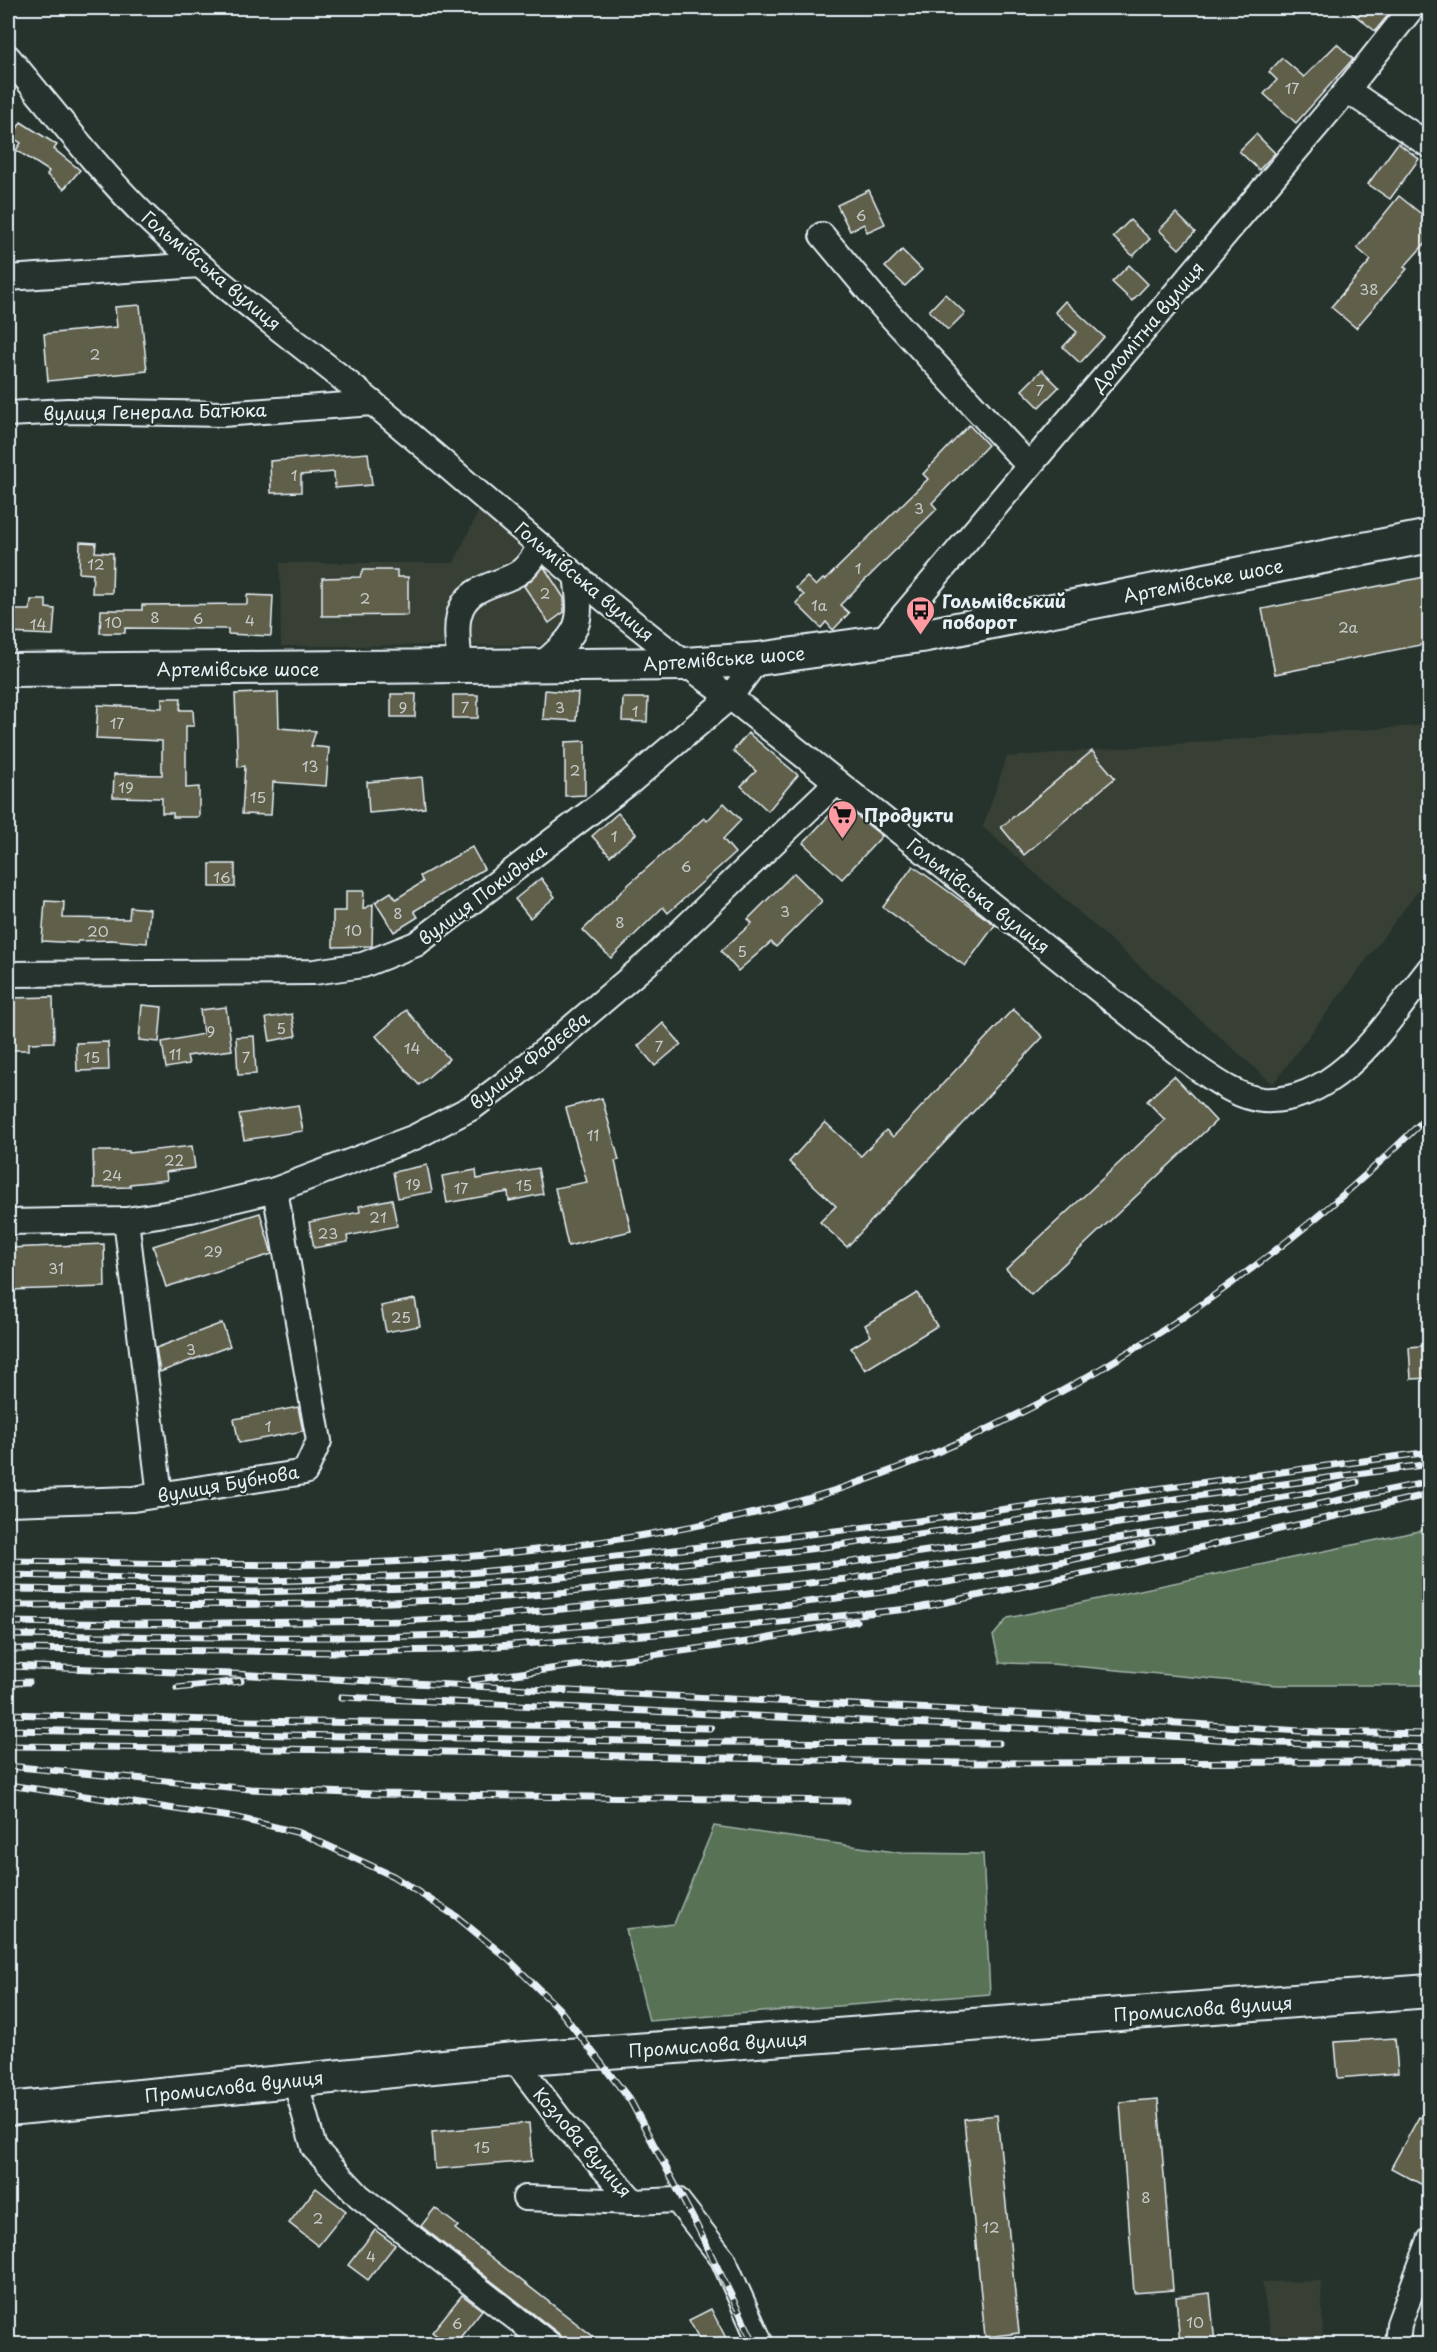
<svg xmlns="http://www.w3.org/2000/svg" width="1437" height="2352" viewBox="0 0 1437 2352" font-family="'Playpen Sans',sans-serif">
<rect width="100%" height="100%" fill="#26332d"/>
<filter id="ink" filterUnits="userSpaceOnUse"><feTurbulence type="fractalNoise" baseFrequency=".0167" numOctaves="2"/><feDisplacementMap in="SourceGraphic" scale="12" xChannelSelector="R" yChannelSelector="G"/><feConvolveMatrix kernelMatrix="1 2 1 2 8 2 1 2 1" color-interpolation-filters="sRGB"/></filter>
<g filter="url(#ink)">
<g fill="#374036">
<polygon points="480,508 557,573 565,591 567,616 555,633 541,645 281,646 280,563 454,563"/>
<polygon points="1429,725 1429,876 1273,1084 983,827 1007,757"/>
<polygon points="1321,2281 1323,2344 1272,2344 1262,2282"/>
</g>
<g fill="#587257" stroke="#a0b2a8" stroke-width="1.5">
<polygon points="1429,1529 1429,1685 1277,1685 1052,1664 1000,1663 993,1636 1008,1618"/>
<polygon points="714,1826 902,1853 983,1854 990,1994 649,2021 626,1929 674,1924"/>
</g>
<g fill="#605e4a" stroke="#e8f1f8" stroke-width="1.5">
<polygon points="1346,8 1394,8 1375,31"/>
<polygon points="1337,44 1353,59 1296,123 1264,94 1277,80 1269,72 1282,58 1304,77"/>
<polygon points="21,122 57,145 54,149 80,170 64,189 47,175 49,171 16,150 21,143 12,137"/>
<polygon points="1256,134 1275,153 1259,170 1239,151"/>
<polygon points="1398,143 1419,159 1390,199 1368,184"/>
<polygon points="869,190 885,224 867,232 864,224 850,231 837,205"/>
<polygon points="1399,196 1430,221 1430,238 1404,267 1407,269 1356,328 1331,307 1371,260 1357,248"/>
<polygon points="1176,213 1195,232 1179,249 1159,230"/>
<polygon points="1130,220 1150,239 1133,256 1113,237"/>
<polygon points="902,250 922,270 905,286 885,267"/>
<polygon points="1129,265 1148,284 1132,301 1112,282"/>
<polygon points="945,294 965,313 948,330 929,311"/>
<polygon points="1065,301 1104,337 1080,363 1063,347 1077,332 1055,312"/>
<polygon points="140,305 147,371 48,381 44,334 117,327 115,307"/>
<polygon points="1042,370 1059,387 1039,407 1022,390"/>
<polygon points="969,425 988,445 932,503 937,509 840,605 849,613 833,630 826,622 821,628 796,603 804,595 796,588 807,577 816,586 823,579 825,580 928,479 923,474"/>
<polygon points="368,453 372,485 335,488 334,472 301,475 301,492 271,493 270,461"/>
<polygon points="80,542 96,543 95,552 113,553 112,593 92,593 93,574 79,573"/>
<polygon points="544,567 564,598 564,612 549,623 524,586"/>
<polygon points="363,570 397,570 397,577 408,577 408,615 322,616 322,578 360,577"/>
<polygon points="1430,576 1430,643 1275,674 1262,609"/>
<polygon points="247,595 273,596 271,636 228,634 228,629 125,628 125,633 100,633 101,610 142,610 142,605 247,604"/>
<polygon points="31,600 46,600 46,608 55,609 53,635 8,633 8,610 30,610"/>
<polygon points="545,690 578,693 576,721 543,719"/>
<polygon points="278,692 279,728 316,731 311,746 329,748 326,786 273,782 271,815 242,814 245,766 238,767 235,694"/>
<polygon points="391,694 416,694 415,717 391,717"/>
<rect x="453" y="695" width="25" height="23"/>
<polygon points="162,698 181,698 180,710 193,710 194,726 186,726 186,788 199,787 199,817 173,817 173,813 162,813 162,798 113,797 114,774 162,775 162,741 96,738 98,705 162,708"/>
<polygon points="623,698 648,698 647,722 622,721"/>
<polygon points="748,733 798,775 768,811 741,786 756,771 733,751"/>
<polygon points="585,741 585,795 565,796 565,742"/>
<polygon points="1092,751 1115,778 1024,855 1001,827"/>
<polygon points="422,777 425,808 369,813 367,782"/>
<polygon points="724,803 741,820 723,839 735,853 668,913 663,907 611,958 583,930 629,884 704,818 707,821"/>
<polygon points="841,803 882,836 842,879 803,843"/>
<polygon points="618,813 636,834 610,856 592,836"/>
<polygon points="472,847 484,869 414,911 418,917 394,932 375,902 391,892 396,899 423,882 420,876"/>
<rect x="210" y="864" width="25" height="23"/>
<polygon points="913,866 995,925 965,966 883,907"/>
<polygon points="794,873 822,901 776,947 771,942 738,971 721,951 752,923 748,919"/>
<polygon points="541,878 555,897 530,918 515,899"/>
<polygon points="346,891 364,891 363,909 373,904 372,946 333,947 333,911 346,911"/>
<polygon points="45,901 64,902 63,918 129,919 130,907 150,909 147,943 111,940 78,941 77,943 42,941"/>
<polygon points="53,997 54,1042 29,1043 29,1050 11,1050 10,998"/>
<polygon points="142,1005 162,1007 159,1042 139,1040"/>
<polygon points="226,1007 232,1050 187,1056 189,1064 166,1068 162,1042 203,1034 200,1010"/>
<polygon points="1013,1009 1043,1037 847,1247 820,1222 836,1206 789,1162 825,1122 861,1156 886,1130 893,1137"/>
<polygon points="406,1010 449,1059 419,1085 376,1036"/>
<polygon points="292,1014 296,1036 270,1041 266,1018"/>
<polygon points="663,1023 681,1044 655,1066 638,1046"/>
<polygon points="254,1036 256,1074 238,1075 236,1037"/>
<polygon points="108,1042 109,1070 77,1071 76,1043"/>
<polygon points="1174,1076 1216,1121 1031,1295 1006,1269 1165,1120 1147,1101"/>
<polygon points="602,1098 619,1160 615,1161 631,1231 568,1246 555,1188 587,1182 566,1108"/>
<polygon points="298,1105 303,1131 244,1140 239,1114"/>
<polygon points="192,1146 195,1168 166,1172 167,1180 130,1184 130,1187 94,1188 93,1151 129,1151 129,1153"/>
<polygon points="427,1165 432,1192 398,1198 393,1172"/>
<polygon points="538,1168 543,1194 509,1201 508,1192 447,1203 442,1176 476,1170 477,1179"/>
<polygon points="392,1199 397,1226 347,1236 348,1242 314,1248 309,1222 360,1212 359,1206"/>
<polygon points="260,1213 272,1254 166,1287 153,1246"/>
<polygon points="104,1244 105,1287 8,1290 8,1248"/>
<polygon points="917,1293 937,1326 865,1370 851,1348 871,1336 865,1325"/>
<polygon points="415,1299 420,1326 386,1332 381,1306"/>
<polygon points="222,1323 230,1346 160,1372 156,1348"/>
<polygon points="1430,1345 1430,1378 1411,1379 1409,1347"/>
<polygon points="298,1407 303,1431 239,1443 234,1419"/>
<polygon points="1395,2038 1398,2073 1338,2078 1335,2042"/>
<polygon points="1158,2099 1173,2290 1134,2293 1120,2102"/>
<polygon points="997,2115 1019,2333 985,2337 964,2119"/>
<polygon points="1419,2117 1430,2122 1430,2189 1391,2168"/>
<polygon points="529,2123 532,2161 435,2169 432,2132"/>
<polygon points="316,2188 346,2211 318,2246 289,2223"/>
<polygon points="435,2208 458,2226 455,2229 603,2344 567,2344 563,2341 558,2333 421,2226"/>
<polygon points="375,2230 395,2245 368,2280 348,2265"/>
<polygon points="1210,2293 1215,2344 1180,2344 1176,2297"/>
<polygon points="462,2295 482,2310 455,2344 448,2344 432,2332"/>
<polygon points="711,2309 729,2344 702,2344 689,2320"/>
</g>
<g fill="none" stroke-linecap="round" stroke-linejoin="round">
<defs>
<g id="minor">
<path d="M8 57C52 109 95 166 144 215 221 289 311 350 392 419 503 513 612 611 730 697L1197 1068C1216 1081 1239 1098 1263 1100 1339 1104 1388 1020 1430 968"/>
<polyline points="1347,90 1430,146"/>
<polyline points="822,235 878,302 1029,466"/>
<polyline points="8,278 200,265"/>
<polyline points="8,414 68,411 223,414 373,403"/>
<polyline points="880,643 1347,90 1412,8"/>
<path d="M541 665C580 631 583 626 576 575"/>
<path d="M460 666C459 650 455 631 459 615 467 583 502 586 521 571 529 565 535 554 541 546"/>
<polyline points="8,974 314,972 363,965 416,944 630,782 730,697 758,659"/>
<polyline points="126,1220 160,1495"/>
<polyline points="8,1222 126,1220 191,1210 275,1190 415,1137 473,1107 517,1074 650,961 837,782"/>
<polyline points="8,1503 133,1499 305,1472 319,1441 275,1190"/>
<polyline points="514,2059 562,2122 634,2202 677,2200 723,2259 761,2344"/>
<polyline points="295,2080 314,2148 359,2196 549,2344"/>
<polyline points="525,2198 634,2202"/>
<polyline points="1397,2344 1399,2324 1430,2240"/>
</g>
<g id="major">
<polyline points="8,670 685,664 758,659 921,636 1430,536"/>
<polyline points="8,2109 514,2059 1430,1991"/>
</g>
</defs>
<use href="#minor" stroke="#e8f1f8" stroke-width="28"/>
<use href="#major" stroke="#e8f1f8" stroke-width="36"/>
<use href="#minor" stroke="#26332d" stroke-width="24"/>
<use href="#major" stroke="#26332d" stroke-width="32"/>
<defs>
<g id="rail">
<path d="M8 1561C134 1562 261 1568 388 1562 516 1555 655 1539 779 1507 1019 1443 1256 1288 1430 1114"/>
<polyline points="8,1575 268,1581 447,1575 531,1567 910,1522 1430,1452"/>
<polyline points="8,1589 253,1592 411,1588 534,1580 809,1549 1430,1464"/>
<polyline points="8,1605 339,1604 489,1598 571,1592 845,1563 1222,1508 1330,1489 1357,1482"/>
<polyline points="8,1622 137,1624 399,1621 478,1617 583,1607 846,1579 1123,1538 1245,1519 1430,1482"/>
<path d="M8 1635C142 1636 278 1639 412 1636 497 1634 582 1626 666 1617 829 1602 992 1580 1152 1542"/>
<polyline points="8,1649 331,1652 445,1650 670,1633 918,1608 1130,1564 1430,1494"/>
<polyline points="8,1666 231,1674 1054,1715 1316,1732 1430,1734"/>
<polyline points="471,1680 754,1641 856,1621"/>
<polyline points="8,1683 29,1682"/>
<polyline points="177,1688 241,1681"/>
<polyline points="341,1697 1105,1732 1279,1743 1430,1748"/>
<polyline points="8,1714 247,1721 711,1728"/>
<polyline points="8,1730 686,1742 999,1743"/>
<polyline points="8,1746 350,1750 960,1763 1430,1762"/>
<polyline points="8,1766 250,1789 375,1794 847,1801"/>
<polyline points="8,1785 238,1818 300,1833 393,1876 457,1917 508,1959 559,2009 630,2100 697,2226 755,2344"/>
</g>
</defs>
<use href="#rail" stroke="#e8f1f8" stroke-width="7"/>
<use href="#rail" stroke="#26332d" stroke-width="4.5" stroke-dasharray="14" stroke-linecap="butt"/>
</g>
</g>
<defs>
<symbol id="bus-pin" viewBox="-11 -11 22 30"><path d="M0 17L-7.5 6A9.5 9.5 0 1 1 7.5 6Z" fill="#ff9aa2" stroke="#26332d"/><path d="M-5-6H5V4H4V6H2V4H-2V6H-4V4H-5ZM-3.5-4V0h7V-4ZM-3.5 1.2v1.5H-2V1.2ZM2 1.2v1.5H3.5V1.2Z" fill="#111"/></symbol>
<symbol id="supermarket-pin" viewBox="-11 -11 22 30"><path d="M0 17L-7.5 6A9.5 9.5 0 1 1 7.5 6Z" fill="#ff9aa2" stroke="#26332d"/><path d="M-6-5.5h2.5l.6 2H6L4.5 2H-2.5L-4.4-4H-6ZM-1.5 3.2a1.3 1.3 0 1 0 .1 0ZM3 3.2a1.3 1.3 0 1 0 .1 0Z" fill="#111"/></symbol>
</defs>
<g fill-rule="evenodd">
<use href="#bus-pin" x="904" y="594" width="33" height="45"/>
<use href="#supermarket-pin" x="826" y="798" width="33" height="45"/>
</g>
<g text-anchor="middle" dominant-baseline="central" stroke-width="4.5" stroke-linejoin="round" paint-order="stroke">
<g font-size="15" fill="#c6cccc">
<text x="1292" y="87">17</text>
<text x="861" y="214">6</text>
<text x="1369" y="288">38</text>
<text x="95" y="353">2</text>
<text x="1040" y="389">7</text>
<text x="294" y="474">1</text>
<text x="919" y="507">3</text>
<text x="96" y="563">12</text>
<text x="858" y="567">1</text>
<text x="545" y="592">2</text>
<text x="365" y="597">2</text>
<text x="819" y="604">1а</text>
<text x="155" y="616">8</text>
<text x="198" y="617">6</text>
<text x="250" y="619">4</text>
<text x="113" y="621">10</text>
<text x="38" y="623">14</text>
<text x="1348" y="626">2а</text>
<text x="403" y="706">9</text>
<text x="465" y="706">7</text>
<text x="560" y="706">3</text>
<text x="635" y="710">1</text>
<text x="117" y="722">17</text>
<text x="310" y="765">13</text>
<text x="575" y="769">2</text>
<text x="126" y="786">19</text>
<text x="258" y="796">15</text>
<text x="614" y="835">1</text>
<text x="686" y="865">6</text>
<text x="222" y="876">16</text>
<text x="785" y="910">3</text>
<text x="398" y="912">8</text>
<text x="620" y="921">8</text>
<text x="353" y="929">10</text>
<text x="98" y="930">20</text>
<text x="742" y="950">5</text>
<text x="281" y="1027">5</text>
<text x="211" y="1030">9</text>
<text x="659" y="1045">7</text>
<text x="412" y="1047">14</text>
<text x="175" y="1053">11</text>
<text x="92" y="1056">15</text>
<text x="246" y="1056">7</text>
<text x="593" y="1134">11</text>
<text x="174" y="1159">22</text>
<text x="112" y="1174">24</text>
<text x="413" y="1183">19</text>
<text x="524" y="1184">15</text>
<text x="461" y="1187">17</text>
<text x="378" y="1216">21</text>
<text x="328" y="1232">23</text>
<text x="213" y="1250">29</text>
<text x="56" y="1267">31</text>
<text x="401" y="1316">25</text>
<text x="191" y="1348">3</text>
<text x="268" y="1425">1</text>
<text x="482" y="2146">15</text>
<text x="1146" y="2196">8</text>
<text x="318" y="2217">2</text>
<text x="991" y="2226">12</text>
<text x="371" y="2255">4</text>
<text x="1195" y="2321">10</text>
<text x="457" y="2322">6</text>
</g>
<g font-size="18" fill="#e8f1f8" stroke="#26332d">
<text transform="translate(212 270) rotate(40)">Гольмівська вулиця</text>
<text transform="translate(1147 326) rotate(-50)">Доломітна вулиця</text>
<text transform="translate(155 411) rotate(-1)">вулиця Генерала Батюка</text>
<text transform="translate(1203 580) rotate(-11)">Артемівське шосе</text>
<text transform="translate(585 581) rotate(40)">Гольмівська вулиця</text>
<text transform="translate(724 658) rotate(-4)">Артемівське шосе</text>
<text x="238" y="668">Артемівське шосе</text>
<text transform="translate(482 894) rotate(-37)">вулиця Покидька</text>
<text transform="translate(979 895) rotate(38)">Гольмівська вулиця</text>
<text transform="translate(529 1060) rotate(-38)">вулиця Фадєєва</text>
<text transform="translate(228 1483) rotate(-10)">вулиця Бубнова</text>
<text transform="translate(1203 2008) rotate(-4)">Промислова вулиця</text>
<text transform="translate(718 2044) rotate(-4)">Промислова вулиця</text>
<text transform="translate(234 2086) rotate(-6)">Промислова вулиця</text>
<text transform="translate(583 2142) rotate(49)">Козлова вулиця</text>
</g>
<g font-size="18" font-weight="bold" fill="#e8f1f8" stroke="#26332d" text-anchor="start">
<text x="942" y="600">Гольмівський<tspan x="942" dy="21">поворот</tspan></text>
<text x="864" y="814">Продукти</text>
</g>
</g>
<rect width="1437" height="2352" fill="none" stroke="#26332d" stroke-width="30"/>
<rect x="15" y="15" width="1407" height="2322" fill="none" stroke="#e8f1f8" stroke-width="2" filter="url(#ink)"/>
</svg>
